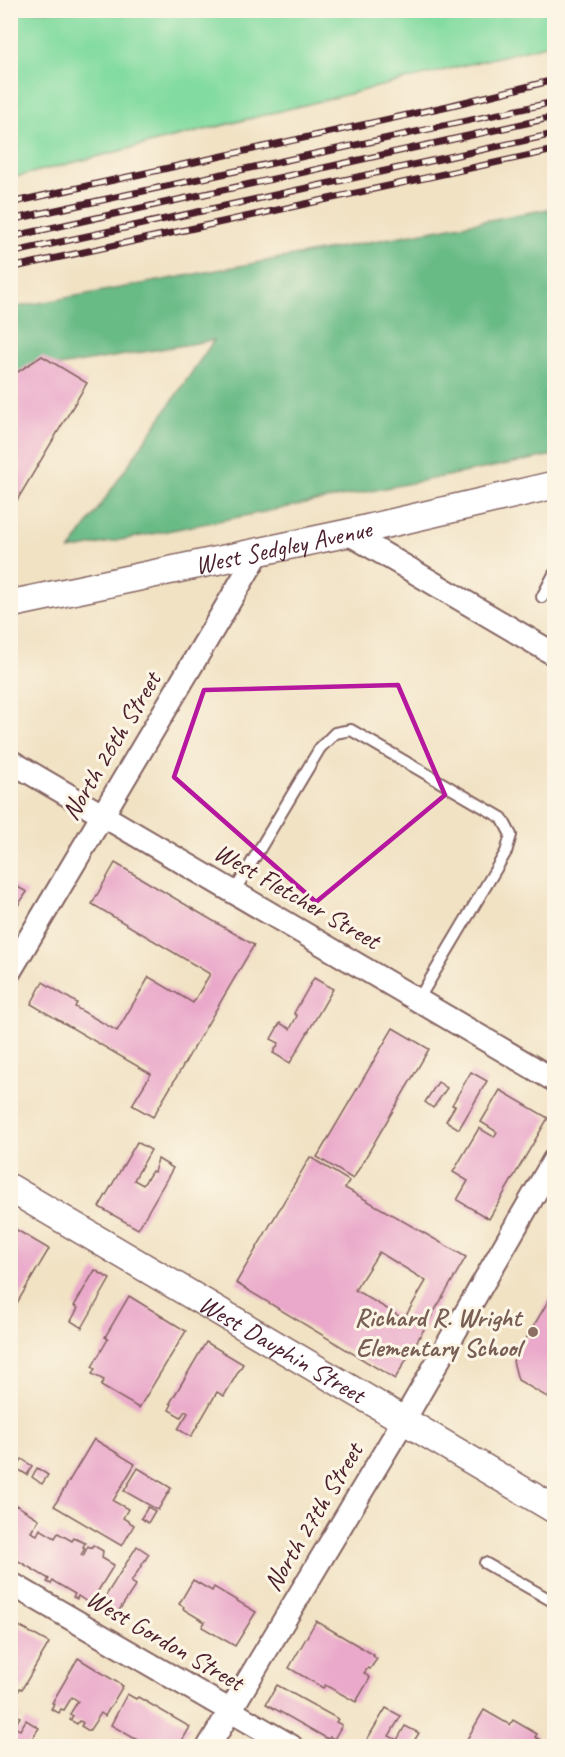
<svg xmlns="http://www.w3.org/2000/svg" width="565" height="1757" viewBox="0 0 565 1757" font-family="Caveat,sans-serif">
<rect width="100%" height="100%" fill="#fcf5e5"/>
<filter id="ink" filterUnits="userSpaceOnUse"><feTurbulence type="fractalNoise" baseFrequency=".0167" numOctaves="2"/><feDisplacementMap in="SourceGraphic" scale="12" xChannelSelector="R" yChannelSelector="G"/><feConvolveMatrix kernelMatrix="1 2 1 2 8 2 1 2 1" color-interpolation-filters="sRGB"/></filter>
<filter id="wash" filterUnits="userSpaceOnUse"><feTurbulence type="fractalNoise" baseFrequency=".008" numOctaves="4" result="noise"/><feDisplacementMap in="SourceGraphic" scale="24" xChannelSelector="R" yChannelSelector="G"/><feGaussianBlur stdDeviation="1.35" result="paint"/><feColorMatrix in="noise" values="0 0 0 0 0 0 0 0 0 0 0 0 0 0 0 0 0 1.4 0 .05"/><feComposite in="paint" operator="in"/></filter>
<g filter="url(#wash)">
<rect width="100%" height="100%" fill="#f1e2c4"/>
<polygon fill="#82dba0" stroke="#667d66" stroke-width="1.5" points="10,11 554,11 554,43 11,178"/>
<polygon fill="#69bb86" stroke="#5a6d58" stroke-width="1.5" points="554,208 554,455 70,550 214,340 11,374 11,308"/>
<g id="blocks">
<g fill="#eaa9ca" fill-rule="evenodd">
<polygon points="42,356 87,383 10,512 10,377"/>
<polygon points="115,863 254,945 153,1117 132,1105 151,1074 31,1004 43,982 77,1003 75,1007 117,1031 149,977 193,1003 210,974 92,904"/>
<polygon points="10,883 27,892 10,917"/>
<polygon points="314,978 333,989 290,1063 273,1053 279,1043 271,1039 280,1023 290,1029 297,1016 294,1013"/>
<polygon points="393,1028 429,1049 353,1179 317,1157"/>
<polygon points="471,1072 487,1081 459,1129 446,1121 455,1106 452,1105"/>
<polygon points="438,1082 447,1088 433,1108 425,1102"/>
<polygon points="500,1090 548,1118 489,1219 457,1200 468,1181 453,1172 479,1128 494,1137 497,1132 481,1122"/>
<polygon points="137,1142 151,1150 134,1180 143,1185 152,1171 154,1172 158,1159 173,1168 138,1229 99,1207"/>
<path d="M310 1157 349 1181 345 1188 466 1257 395 1379 236 1283ZM379 1252 426 1281 404 1319 355 1290Z"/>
<polygon points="10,1226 49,1249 14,1308 10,1306 10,1287 14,1281 10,1279"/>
<polygon points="95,1270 110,1279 82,1328 71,1321 78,1308 74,1306"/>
<polygon points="554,1291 554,1401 518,1380 513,1361"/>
<polygon points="129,1296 186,1331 139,1408 101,1386 104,1380 92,1374 95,1369 92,1367 108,1339 105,1337"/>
<polygon points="206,1342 243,1364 224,1396 217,1392 191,1437 178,1429 188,1413 185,1411 181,1417 169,1410 172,1404 170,1403"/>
<polygon points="94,1439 135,1464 113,1501 128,1509 123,1518 134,1525 122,1546 54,1506"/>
<polygon points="22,1459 32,1466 27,1475 16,1468"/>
<polygon points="37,1468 48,1475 42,1484 32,1477"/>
<polygon points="138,1468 171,1488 158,1510 124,1491"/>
<polygon points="16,1505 39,1519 31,1532 37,1535 40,1529 55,1538 58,1533 72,1541 74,1538 85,1543 83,1547 85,1548 81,1555 83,1556 88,1546 91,1548 93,1545 103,1551 102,1558 114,1565 90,1604 78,1596 77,1599 73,1597 75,1594 53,1581 51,1584 47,1582 49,1579 10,1556 10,1515"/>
<polygon points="148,1507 155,1511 148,1523 141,1518"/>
<polygon points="137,1546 149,1554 131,1582 136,1585 114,1618 98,1608"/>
<polygon points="193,1580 212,1591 214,1587 256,1612 235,1646 202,1627 205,1622 183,1609 184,1607 179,1604"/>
<polygon points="10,1621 49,1643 22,1689 20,1688 18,1692 10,1688 10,1679 17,1668 10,1664"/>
<polygon points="316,1621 374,1655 373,1656 377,1659 370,1669 368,1668 364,1673 370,1678 356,1702 325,1685 323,1688 289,1668"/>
<polygon points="78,1658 123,1686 105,1716 101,1713 89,1731 81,1726 83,1723 82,1722 79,1721 77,1724 70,1720 73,1716 70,1714 78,1701 72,1697 64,1710 61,1709 59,1713 51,1709 54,1704 52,1703"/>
<polygon points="277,1685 338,1719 336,1722 342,1725 334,1739 330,1737 328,1739 266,1704"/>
<polygon points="127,1694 136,1699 138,1697 190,1727 179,1746 136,1746 139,1741 111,1725"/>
<polygon points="386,1708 401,1716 389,1736 397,1740 405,1726 419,1733 411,1746 363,1746"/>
<polygon points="484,1710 510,1725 513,1720 537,1734 535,1737 552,1746 463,1746"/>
<polygon points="10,1711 20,1717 14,1727 20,1730 26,1720 39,1728 27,1746 10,1746"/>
<polygon points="113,1740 117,1743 119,1741 128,1746 109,1746"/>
</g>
</g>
</g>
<g filter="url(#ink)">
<use href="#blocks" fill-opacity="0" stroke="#846361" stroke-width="1.5"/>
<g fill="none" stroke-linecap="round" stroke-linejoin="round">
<defs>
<g id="service">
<polyline points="542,597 554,574"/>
<polyline points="234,892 320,748 335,733 351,730 502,818 511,835 506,852 418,1000"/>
<polyline points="485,1563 554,1602"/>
</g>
<g id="minor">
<polyline points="348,533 554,654"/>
<polyline points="10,761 554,1080"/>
<polyline points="10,971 260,550"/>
<polyline points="10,1583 291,1746"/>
<polyline points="209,1746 404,1420 554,1160"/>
</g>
<g id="tertiary">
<path id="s1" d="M10 604 348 533 554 485"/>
<path id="s2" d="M10 1188 554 1509"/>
</g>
</defs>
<use href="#service" stroke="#846361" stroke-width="14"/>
<use href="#minor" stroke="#846361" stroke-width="26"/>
<use href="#tertiary" stroke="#846361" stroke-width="30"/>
<use href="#service" stroke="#fff" stroke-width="10"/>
<use href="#minor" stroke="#fff" stroke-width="22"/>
<use href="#tertiary" stroke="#fff" stroke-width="27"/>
<defs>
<g id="rail">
<polyline points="10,203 448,106 554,80"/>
<polyline points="10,220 554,102"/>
<polyline points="10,237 554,117"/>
<polyline points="10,253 554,134"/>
<polyline points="10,268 554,150"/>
</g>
</defs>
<use href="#rail" stroke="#4a1f2b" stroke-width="7"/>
<use href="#rail" stroke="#fcf5e5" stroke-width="4.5" stroke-dasharray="14" stroke-linecap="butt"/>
</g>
</g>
<path fill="none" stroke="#b5179e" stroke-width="4.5" stroke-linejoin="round" d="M398 685 445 795 316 902 174 777 204 690Z"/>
<circle fill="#8d6e63" stroke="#fcf5e5" stroke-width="2" cx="533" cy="1332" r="6"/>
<g text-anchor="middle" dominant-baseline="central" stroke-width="6" stroke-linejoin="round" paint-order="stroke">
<g font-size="26" fill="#4a1f2b" stroke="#fcf5e5">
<text stroke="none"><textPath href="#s1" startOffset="279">West Sedgley Avenue</textPath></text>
<text transform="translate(111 746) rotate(-59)">North 26th Street</text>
<text transform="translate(297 896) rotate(30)">West Fletcher Street</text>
<text stroke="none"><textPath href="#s2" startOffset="316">West Dauphin Street</textPath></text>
<text transform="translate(313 1517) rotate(-59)">North 27th Street</text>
<text transform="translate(165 1640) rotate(30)">West Gordon Street</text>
</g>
<g font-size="26" font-weight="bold" fill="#785e54" stroke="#fcf5e5" text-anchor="end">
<text x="521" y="1317">Richard R. Wright<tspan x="521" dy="30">Elementary School</tspan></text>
</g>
</g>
<rect width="565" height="1757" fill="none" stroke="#fcf5e5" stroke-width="36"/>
</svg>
